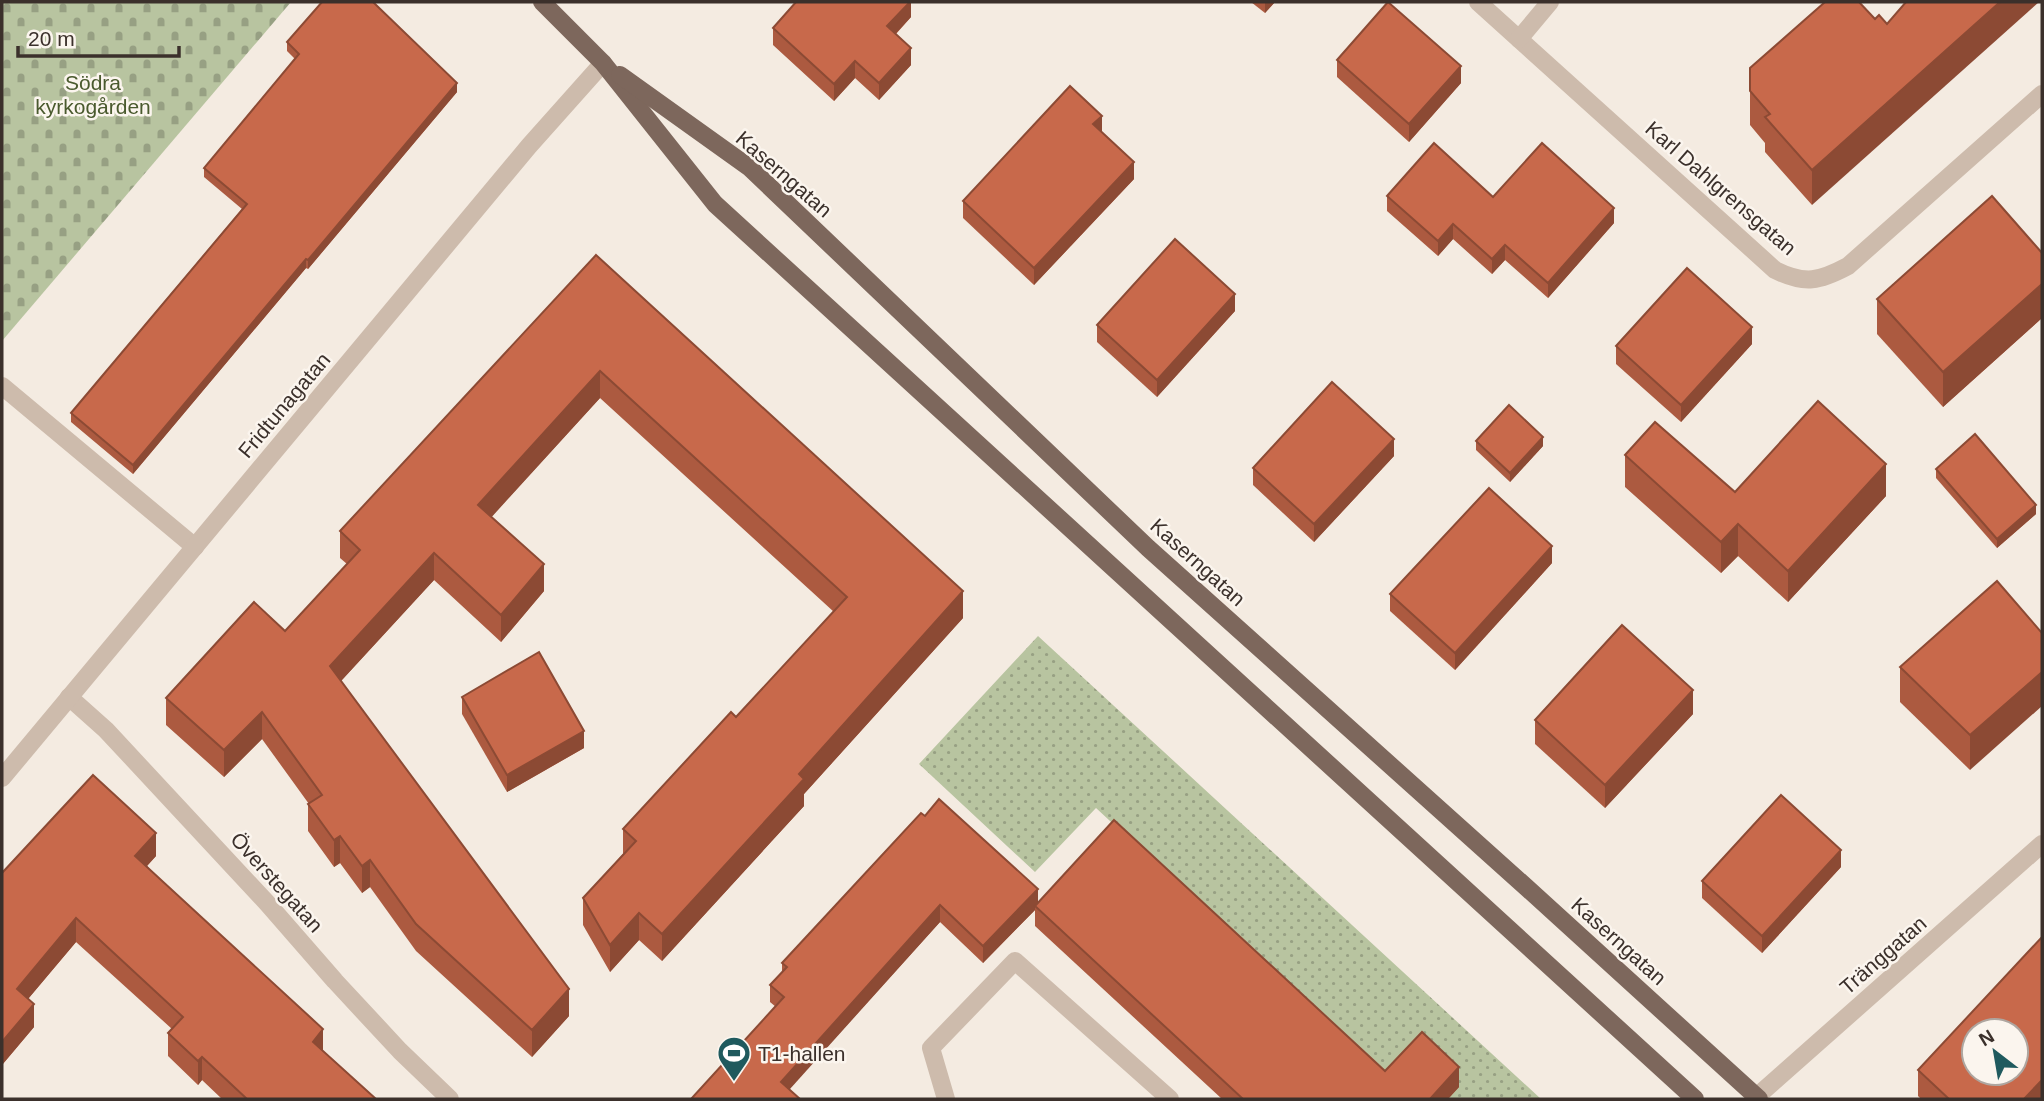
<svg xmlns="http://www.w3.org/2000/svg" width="2044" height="1101" viewBox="0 0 2044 1101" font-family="Helvetica,sans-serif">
<defs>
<pattern id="cemetery-stones" width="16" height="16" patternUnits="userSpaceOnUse" patternTransform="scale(1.75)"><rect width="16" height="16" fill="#b8c4a0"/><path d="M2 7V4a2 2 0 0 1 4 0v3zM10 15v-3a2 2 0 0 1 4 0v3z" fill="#97a083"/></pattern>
<pattern id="park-dots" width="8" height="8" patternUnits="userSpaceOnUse" patternTransform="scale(1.75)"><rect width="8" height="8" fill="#b8c4a0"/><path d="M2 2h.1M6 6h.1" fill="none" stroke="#97a083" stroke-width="1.8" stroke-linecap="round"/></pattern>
</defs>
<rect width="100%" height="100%" fill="#f4ebe1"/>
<polygon fill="url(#cemetery-stones)" points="2,2 291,2 2,341"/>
<polygon fill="url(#park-dots)" points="1038,636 1541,1099 1410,1099 1096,808 1035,872 919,764"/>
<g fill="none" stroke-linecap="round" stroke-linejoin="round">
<g stroke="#cdbbac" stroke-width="18">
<path d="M1478 2 1775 270C1805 285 1820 281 1848 266L2042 94"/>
<polyline points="1519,39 1550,2"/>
<polyline points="2,386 195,547"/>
<polyline points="69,697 106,730 267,903 335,981 400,1051 450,1099"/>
<polyline points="2,778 529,146 603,63"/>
<polyline points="946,1099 931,1048 1015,961 1170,1099"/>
<polyline points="1754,1099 2042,844"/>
</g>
<g stroke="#7d675c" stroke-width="18">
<polyline points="542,2 603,63 715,204 1695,1099"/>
<polyline points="620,75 750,168 1148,548 1526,887 1759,1099"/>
</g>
</g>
<g fill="#ac5a40">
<polygon points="911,2 911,17 896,34 911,65 879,100 855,78 834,101 773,45 773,28"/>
<polygon points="1251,2 1275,2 1265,13"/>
<polygon points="1825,2 1812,205 1765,152 1765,143 1750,125 1750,68"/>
<polygon points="287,42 457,92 308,269 306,268 133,474 71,422 71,413 242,209 204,177 204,168 295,59 287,51"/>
<polygon points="1337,60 1461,83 1409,142 1337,77"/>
<polygon points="1102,132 1134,179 1034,285 963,218 963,201"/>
<polygon points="1387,196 1493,197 1614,223 1548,298 1505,260 1492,274 1453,239 1438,256 1387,211"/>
<polygon points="2042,253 2042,318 1943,407 1877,334 1877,299"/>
<polygon points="596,255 963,618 804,794 804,806 662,961 639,940 610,972 583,925 583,898 623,854 623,829 736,717 834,612 600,398 491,517 544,591 501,642 434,580 341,681 569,1016 532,1057 416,951 370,887 362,893 340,863 334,867 308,831 308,804 309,804 262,739 224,777 166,725 166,698 285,631 347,564 340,558 340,531"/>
<polygon points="1235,311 1157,397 1097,342 1097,325"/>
<polygon points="1752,344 1681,422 1616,364 1616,346"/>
<polygon points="1476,441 1543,446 1510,482 1476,450"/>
<polygon points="1625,455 1735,492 1886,496 1788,602 1738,556 1721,573 1625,487"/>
<polygon points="1394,456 1314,542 1253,485 1253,468"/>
<polygon points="1936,469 2036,514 1997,548 1936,478"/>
<polygon points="1552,563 1455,670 1390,611 1390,594"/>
<polygon points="1997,581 1970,770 1900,702 1900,667"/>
<polygon points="462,697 584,748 507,792 462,714"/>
<polygon points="1693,714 1605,808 1535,744 1535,720"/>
<polygon points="93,775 156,856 147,866 323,1051 376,1099 222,1099 202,1080 198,1085 168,1056 168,1033 172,1029 76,942 28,999 34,1027 2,1065"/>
<polygon points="921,813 1038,902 1385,1071 1459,1087 1448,1099 1222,1099 1035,926 1035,910 983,963 940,922 789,1089 691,1099 776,1007 770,1002 770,985 782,972 782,963"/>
<polygon points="1841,867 1762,953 1702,898 1702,881"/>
<polygon points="1918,1070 2042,1099 1921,1099 1918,1096"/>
</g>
<g fill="#8c4a34">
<polygon points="910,2 911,2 911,17 887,43 887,26"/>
<polygon points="1265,2 1275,2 1265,13"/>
<polygon points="2000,2 2039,2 1812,205 1812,170"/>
<polygon points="911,48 911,65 879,100 879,83"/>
<polygon points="855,61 855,78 834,101 834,84"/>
<polygon points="1461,66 1461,83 1409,142 1409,124"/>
<polygon points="457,83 457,92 308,269 308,260"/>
<polygon points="1102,116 1102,133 1093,124"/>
<polygon points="1134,162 1134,179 1034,285 1034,268"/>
<polygon points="1614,208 1614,223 1548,298 1548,283"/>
<polygon points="1453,224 1453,239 1438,256 1438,241"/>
<polygon points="1505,245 1505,260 1492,274 1492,259"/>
<polygon points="306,259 306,268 133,474 133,465"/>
<polygon points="2042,284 2042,318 1943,407 1943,372"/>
<polygon points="1235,294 1235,311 1157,397 1157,380"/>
<polygon points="1752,327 1752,344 1681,422 1681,405"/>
<polygon points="600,371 600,398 478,532 478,505"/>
<polygon points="1543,437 1543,446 1510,482 1510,473"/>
<polygon points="1394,439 1394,456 1314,542 1314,524"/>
<polygon points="1886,464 1886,496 1788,602 1788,571"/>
<polygon points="2036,505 2036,514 1997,548 1997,539"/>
<polygon points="1738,524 1738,556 1721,573 1721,542"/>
<polygon points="1552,546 1552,563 1455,670 1455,653"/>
<polygon points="434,553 434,580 330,693 330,666"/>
<polygon points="544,564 544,591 501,642 501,615"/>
<polygon points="963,591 963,618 804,794 804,806 662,961 662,934 799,774"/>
<polygon points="2042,672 2042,706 1970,770 1970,735"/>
<polygon points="1693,690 1693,714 1605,808 1605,785"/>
<polygon points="262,712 262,739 224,777 224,750"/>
<polygon points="584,731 584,748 507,792 507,775"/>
<polygon points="156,833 156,856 135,879 135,856"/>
<polygon points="340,836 340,863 334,867 334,840"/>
<polygon points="1841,850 1841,867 1762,953 1762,936"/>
<polygon points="370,860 370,887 362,893 362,866"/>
<polygon points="1038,889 1038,906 1035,906 1035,910 983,963 983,946"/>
<polygon points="940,905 940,922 781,1099 781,1082"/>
<polygon points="639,913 639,940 610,972 610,945"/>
<polygon points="76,918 76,942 17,1012 17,989"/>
<polygon points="569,989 569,1016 532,1057 532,1030"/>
<polygon points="34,1004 34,1027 2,1065 2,1042"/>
<polygon points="323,1029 323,1052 313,1042"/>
<polygon points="202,1057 202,1080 198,1085 198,1061"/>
<polygon points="1459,1067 1459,1087 1448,1099 1430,1099"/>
<polygon points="2042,1080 2042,1099 2024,1099"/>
</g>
<g fill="#c8694b" stroke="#8c4a34" stroke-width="2" fill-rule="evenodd">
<polygon points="322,2 373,2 457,83 308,260 306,259 133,465 71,413 247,204 204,168 299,54 287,42"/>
<polygon points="796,2 910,2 887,26 911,48 879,83 855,61 834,84 773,28"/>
<polygon points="1388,2 1461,66 1409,124 1337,60"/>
<polygon points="1825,2 1859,2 1875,19 1879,15 1887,24 1906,2 2000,2 1812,170 1765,117 1770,114 1750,91 1750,68"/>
<polygon points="1070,86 1102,116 1093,124 1134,162 1034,268 963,201"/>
<polygon points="1434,143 1493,197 1542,143 1614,208 1548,283 1505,245 1492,259 1453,224 1438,241 1387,196"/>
<polygon points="1992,196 2042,253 2042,284 1943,372 1877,299"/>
<polygon points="1175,239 1235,294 1157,380 1097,325"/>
<polygon points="596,255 963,591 799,774 804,779 662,934 639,913 610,945 583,898 636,841 623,829 731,712 736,717 847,597 600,371 478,505 544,564 501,615 434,553 330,666 569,989 532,1030 416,924 370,860 362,866 340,836 334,840 308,804 322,795 262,712 224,750 166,698 254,602 285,631 360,550 340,531"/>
<polygon points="1687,268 1752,327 1681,405 1616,346"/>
<polygon points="1332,382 1394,439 1314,524 1253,468"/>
<polygon points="1818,401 1886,464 1788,571 1738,524 1721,542 1625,455 1655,422 1735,492"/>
<polygon points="1509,405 1543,437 1510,473 1476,441"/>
<polygon points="1975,434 2036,505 1997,539 1936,469"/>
<polygon points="1489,488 1552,546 1455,653 1390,594"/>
<polygon points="1997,581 2042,633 2042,672 1970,735 1900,667"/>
<polygon points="1622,625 1693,690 1605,785 1535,720"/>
<polygon points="539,652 584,731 507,775 462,697"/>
<polygon points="93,775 156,833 135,856 323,1029 313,1042 376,1099 247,1099 202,1057 198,1061 168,1033 183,1017 76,918 17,989 34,1004 2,1042 2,873"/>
<polygon points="1781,795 1841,850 1762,936 1702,881"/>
<polygon points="939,799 1038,889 983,946 940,905 781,1082 800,1099 691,1099 784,997 770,985 787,967 782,963 921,813 925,816"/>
<polygon points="1114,820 1385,1071 1422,1032 1459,1067 1430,1099 1243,1099 1035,906"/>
<path d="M2042 937V1080L2024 1099H1949L1918 1070ZM1974 1031H2016V1073H1974Z"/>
</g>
<defs>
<symbol id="stadium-pin" viewBox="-11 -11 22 30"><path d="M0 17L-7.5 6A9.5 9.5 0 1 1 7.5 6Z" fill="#1f5a5e" stroke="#fbf5ee"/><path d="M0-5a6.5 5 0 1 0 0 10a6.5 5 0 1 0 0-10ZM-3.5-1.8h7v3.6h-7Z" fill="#fff"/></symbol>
</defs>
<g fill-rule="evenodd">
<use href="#stadium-pin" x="715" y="1034" width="38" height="52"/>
</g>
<g text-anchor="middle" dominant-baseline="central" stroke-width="5" stroke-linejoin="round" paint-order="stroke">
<g font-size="21" fill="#4a5a2e" stroke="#fbf5ee">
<text x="93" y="82">Södra<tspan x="93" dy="24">kyrkogården</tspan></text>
</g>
<g font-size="21" fill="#3b302b" stroke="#fbf5ee">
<text transform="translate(784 174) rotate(41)">Kaserngatan</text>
<text transform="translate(1721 188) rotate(41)">Karl Dahlgrensgatan</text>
<text transform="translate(284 405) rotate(-50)">Fridtunagatan</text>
<text transform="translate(1198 562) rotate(42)">Kaserngatan</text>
<text transform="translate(277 882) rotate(48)">Överstegatan</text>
<text transform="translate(1619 941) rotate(42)">Kaserngatan</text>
<text transform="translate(1883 955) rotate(-41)">Tränggatan</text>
</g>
<g font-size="21" fill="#3b302b" stroke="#fbf5ee" text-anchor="start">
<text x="758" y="1053">T1-hallen</text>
</g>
</g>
<rect width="2044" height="1101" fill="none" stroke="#3b302b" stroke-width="7"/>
<g transform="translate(1995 1052) rotate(329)"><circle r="33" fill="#fbf5ee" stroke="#aea6a0" stroke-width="2"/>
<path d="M0-5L12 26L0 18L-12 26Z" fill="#1f5a5e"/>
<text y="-10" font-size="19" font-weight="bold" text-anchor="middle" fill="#3b302b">N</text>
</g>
<path d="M18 46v10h161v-10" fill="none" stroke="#3b302b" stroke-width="3.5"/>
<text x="28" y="46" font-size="21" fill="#3b302b" stroke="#fbf5ee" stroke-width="5" paint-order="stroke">20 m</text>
</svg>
